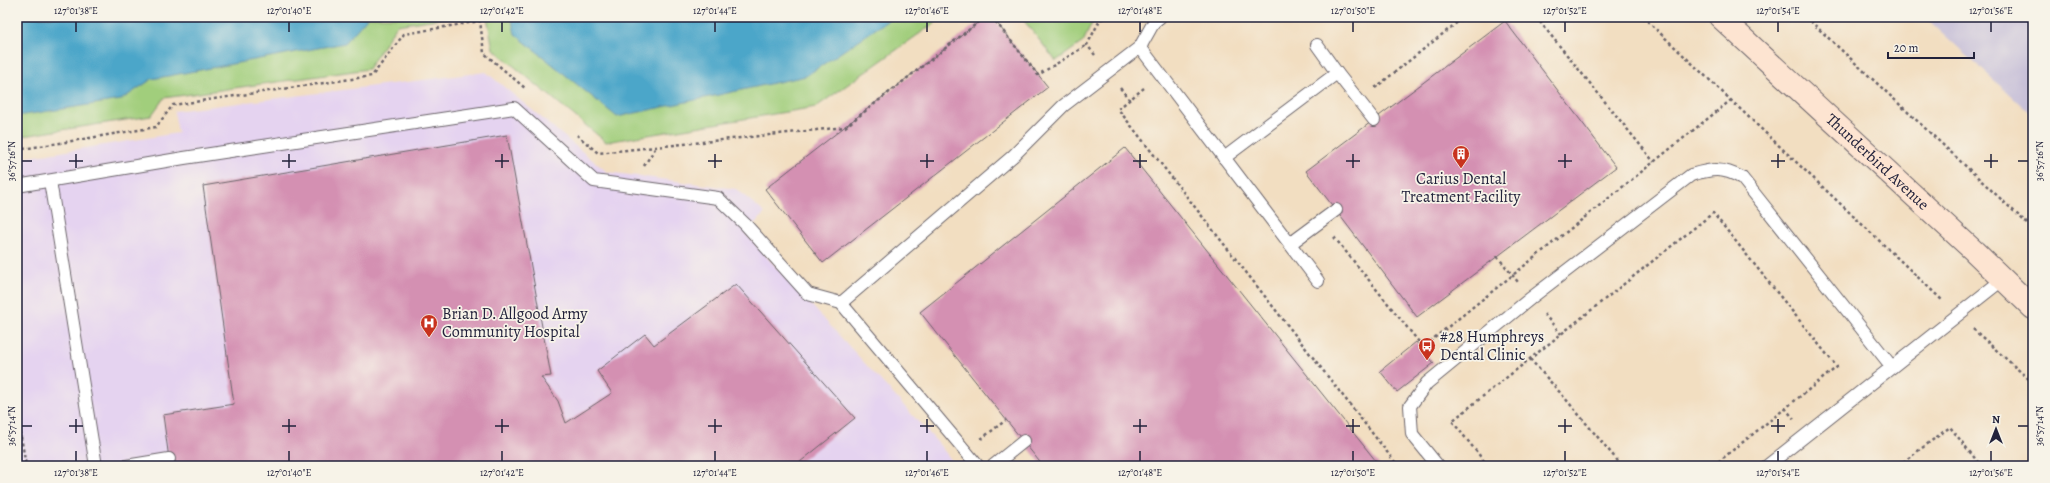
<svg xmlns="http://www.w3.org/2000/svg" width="2050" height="483" viewBox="0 0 2050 483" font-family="Alegreya,serif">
<rect width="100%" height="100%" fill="#f7f3e8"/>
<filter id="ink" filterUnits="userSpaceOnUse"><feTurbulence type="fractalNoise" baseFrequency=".025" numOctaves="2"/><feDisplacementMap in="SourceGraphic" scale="8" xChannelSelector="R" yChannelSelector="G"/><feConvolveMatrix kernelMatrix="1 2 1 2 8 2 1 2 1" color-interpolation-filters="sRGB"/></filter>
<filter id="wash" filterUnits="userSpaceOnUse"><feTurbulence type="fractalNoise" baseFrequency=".012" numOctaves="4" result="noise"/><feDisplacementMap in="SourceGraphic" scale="16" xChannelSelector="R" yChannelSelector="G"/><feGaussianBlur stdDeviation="0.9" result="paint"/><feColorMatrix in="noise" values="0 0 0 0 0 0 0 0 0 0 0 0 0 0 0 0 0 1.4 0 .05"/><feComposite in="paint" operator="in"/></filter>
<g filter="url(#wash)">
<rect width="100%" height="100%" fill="#f2dec1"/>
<polygon fill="#e5d3f0" points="486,72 607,172 736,189 765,213 745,233 938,443 956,466 17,466 17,159 178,133 174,111"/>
<polygon fill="#c7c0d8" points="1925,17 2033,17 2033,116"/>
<g fill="#a1ce7b" stroke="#62785b">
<polygon points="17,17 450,17 397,25 368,69 164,98 151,116 17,137"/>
<polygon points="487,17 943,17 816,107 606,142 493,49"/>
<polygon points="1021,17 1095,17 1083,42 1056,61"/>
</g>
<g fill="#4ba6c9" stroke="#366482">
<polygon points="17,17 368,17 345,43 152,79 121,100 17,116"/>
<polygon points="511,17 893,17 806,76 617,117 515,34"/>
</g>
<g id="blocks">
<g fill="#d490b2">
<polygon points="985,17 992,17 1048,87 823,263 765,189"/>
<polygon points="1505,21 1616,167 1417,317 1306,171"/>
<polygon points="507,135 551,376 541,377 558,401 566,423 612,393 597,371 645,334 654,345 736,284 855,418 795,466 170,466 163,415 234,404 203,186"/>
<polygon points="1125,148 1380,466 1043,466 920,312"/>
<polygon points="1416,342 1434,363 1397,392 1380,371"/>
</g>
</g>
</g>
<g filter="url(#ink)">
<use href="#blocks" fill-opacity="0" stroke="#6b646a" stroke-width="1"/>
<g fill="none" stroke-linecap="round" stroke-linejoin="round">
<defs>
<g id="lane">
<polyline points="1140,47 1318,281"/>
<polyline points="1337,73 1374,120"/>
<polyline points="1224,158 1337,73 1317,45"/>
<polyline points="50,181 96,466"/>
<polyline points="17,186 184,158 514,108 594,181 718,198 746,225 808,294 841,303 978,466"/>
<polyline points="1290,244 1336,210"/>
<polyline points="841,303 1013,156 1063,106 1140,47 1154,22 1160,17"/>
<polyline points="126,466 169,459"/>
<polyline points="993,466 1024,441"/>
<path d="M1438 466 1412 434 1410 406 1427 383 1531 298 1691 175C1712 169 1722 167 1742 178L1892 367"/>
<polyline points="1767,466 2002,280"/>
</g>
<g id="secondary">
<path id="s1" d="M1720 17 1974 251 2033 308"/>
</g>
</defs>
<use href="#lane" stroke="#6b646a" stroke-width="14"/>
<use href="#secondary" stroke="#6b646a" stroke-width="24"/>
<g stroke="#6b646a" stroke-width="2.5" stroke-dasharray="3 3" stroke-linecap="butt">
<polyline points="992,17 1038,75 1087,45"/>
<polyline points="1536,17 1654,162"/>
<polyline points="1643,17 1943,301"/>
<polyline points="1806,17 2033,229"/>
<polyline points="1095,55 1087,45 1100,20 1105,17"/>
<polyline points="1120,88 1130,100"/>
<polyline points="1144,88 1118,109 1398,466"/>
<polyline points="1375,88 1464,17"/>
<polyline points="577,135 598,153 845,127 985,17"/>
<polyline points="17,150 156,127 173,105 372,76 404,34 480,21 484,53 526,89"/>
<polyline points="644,166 656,147"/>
<polyline points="1334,237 1423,347 1731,100"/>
<polyline points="1497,256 1518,282"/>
<polyline points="1544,314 1561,334"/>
<polyline points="1973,329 2033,383"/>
<polyline points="1530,359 1564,397 1622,466"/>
<polyline points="1785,408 1794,419"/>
<polyline points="17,413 26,466"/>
<polyline points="981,439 1006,420"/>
<polyline points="1488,466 1452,421 1713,213 1837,367 1713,466"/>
<polyline points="1898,466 1950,427 1981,466"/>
</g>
<use href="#lane" stroke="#fff" stroke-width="12"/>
<use href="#secondary" stroke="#fde4d1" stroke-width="22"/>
</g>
</g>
<path fill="none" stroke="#22223b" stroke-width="1.5" d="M76 22V32M289 22V32M502 22V32M715 22V32M927 22V32M1140 22V32M1353 22V32M1565 22V32M1778 22V32M1991 22V32M76 154V168M289 154V168M502 154V168M715 154V168M927 154V168M1140 154V168M1353 154V168M1565 154V168M1778 154V168M1991 154V168M22 161H32M69 161H83M282 161H296M495 161H509M708 161H722M920 161H934M1133 161H1147M1346 161H1360M1558 161H1572M1771 161H1785M1984 161H1998M2018 161H2028M76 419V433M289 419V433M502 419V433M715 419V433M927 419V433M1140 419V433M1353 419V433M1565 419V433M1778 419V433M22 426H32M69 426H83M282 426H296M495 426H509M708 426H722M920 426H934M1133 426H1147M1346 426H1360M1558 426H1572M1771 426H1785M2018 426H2028M76 451V461M289 451V461M502 451V461M715 451V461M927 451V461M1140 451V461M1353 451V461M1565 451V461M1778 451V461M1991 451V461"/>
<defs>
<symbol id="building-pin" viewBox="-11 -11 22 30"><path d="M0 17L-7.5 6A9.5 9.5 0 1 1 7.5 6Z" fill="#c8321e" stroke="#f7f3e8"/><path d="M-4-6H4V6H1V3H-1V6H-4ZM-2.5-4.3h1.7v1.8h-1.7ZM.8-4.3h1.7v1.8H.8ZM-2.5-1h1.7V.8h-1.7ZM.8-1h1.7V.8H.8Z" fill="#fff"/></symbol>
<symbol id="hospital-pin" viewBox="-11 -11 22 30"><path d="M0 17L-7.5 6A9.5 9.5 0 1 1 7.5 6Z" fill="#c8321e" stroke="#f7f3e8"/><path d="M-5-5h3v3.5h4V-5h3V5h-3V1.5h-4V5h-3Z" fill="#fff"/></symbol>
<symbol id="bus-pin" viewBox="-11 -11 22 30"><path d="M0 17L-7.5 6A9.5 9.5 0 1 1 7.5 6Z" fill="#c8321e" stroke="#f7f3e8"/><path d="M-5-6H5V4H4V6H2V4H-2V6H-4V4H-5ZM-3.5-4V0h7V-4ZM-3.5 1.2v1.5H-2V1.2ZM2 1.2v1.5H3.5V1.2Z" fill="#fff"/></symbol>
</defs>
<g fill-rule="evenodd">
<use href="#building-pin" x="1451" y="144" width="20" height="27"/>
<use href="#hospital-pin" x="419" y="313" width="20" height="27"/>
<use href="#bus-pin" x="1417" y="336" width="20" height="27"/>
</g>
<g text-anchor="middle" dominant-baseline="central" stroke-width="3.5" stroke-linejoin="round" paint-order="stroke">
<g font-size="16" fill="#22223b" stroke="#f7f3e8">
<text stroke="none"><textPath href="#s1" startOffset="214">Thunderbird Avenue</textPath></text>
</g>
<g font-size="16" fill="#22223b" stroke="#f7f3e8" text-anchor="start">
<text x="1461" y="179" text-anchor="middle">Carius Dental<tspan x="1461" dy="18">Treatment Facility</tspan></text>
<text x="442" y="314">Brian D. Allgood Army<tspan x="442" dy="18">Community Hospital</tspan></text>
<text x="1440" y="337">#28 Humphreys<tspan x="1440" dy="18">Dental Clinic</tspan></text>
</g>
</g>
<rect width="2050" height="483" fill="none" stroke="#f7f3e8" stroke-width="44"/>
<g transform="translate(1996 429)" stroke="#f7f3e8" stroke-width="3" paint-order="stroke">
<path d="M0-3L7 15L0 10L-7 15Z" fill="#22223b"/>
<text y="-6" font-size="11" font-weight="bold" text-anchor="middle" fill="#22223b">N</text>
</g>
<path d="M1888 52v6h86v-6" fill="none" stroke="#22223b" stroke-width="2"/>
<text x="1894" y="52" font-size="12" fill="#22223b" stroke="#f7f3e8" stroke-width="3" paint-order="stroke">20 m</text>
<rect x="22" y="22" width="2006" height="439" fill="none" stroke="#22223b" stroke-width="1.5"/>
<g font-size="10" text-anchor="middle" fill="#22223b">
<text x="76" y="14">127°01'38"E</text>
<text x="289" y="14">127°01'40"E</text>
<text x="502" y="14">127°01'42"E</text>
<text x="715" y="14">127°01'44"E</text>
<text x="927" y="14">127°01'46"E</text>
<text x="1140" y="14">127°01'48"E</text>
<text x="1353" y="14">127°01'50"E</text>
<text x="1565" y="14">127°01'52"E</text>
<text x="1778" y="14">127°01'54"E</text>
<text x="1991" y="14">127°01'56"E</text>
<text transform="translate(11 161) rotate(-90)" y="4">36°57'16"N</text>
<text transform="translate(2039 161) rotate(-90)" y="4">36°57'16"N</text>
<text transform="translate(11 426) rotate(-90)" y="4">36°57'14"N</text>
<text transform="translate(2039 426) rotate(-90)" y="4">36°57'14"N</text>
<text x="76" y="476">127°01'38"E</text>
<text x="289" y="476">127°01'40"E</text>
<text x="502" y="476">127°01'42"E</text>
<text x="715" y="476">127°01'44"E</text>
<text x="927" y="476">127°01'46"E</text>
<text x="1140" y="476">127°01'48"E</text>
<text x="1353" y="476">127°01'50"E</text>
<text x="1565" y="476">127°01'52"E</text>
<text x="1778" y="476">127°01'54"E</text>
<text x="1991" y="476">127°01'56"E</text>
</g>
</svg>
